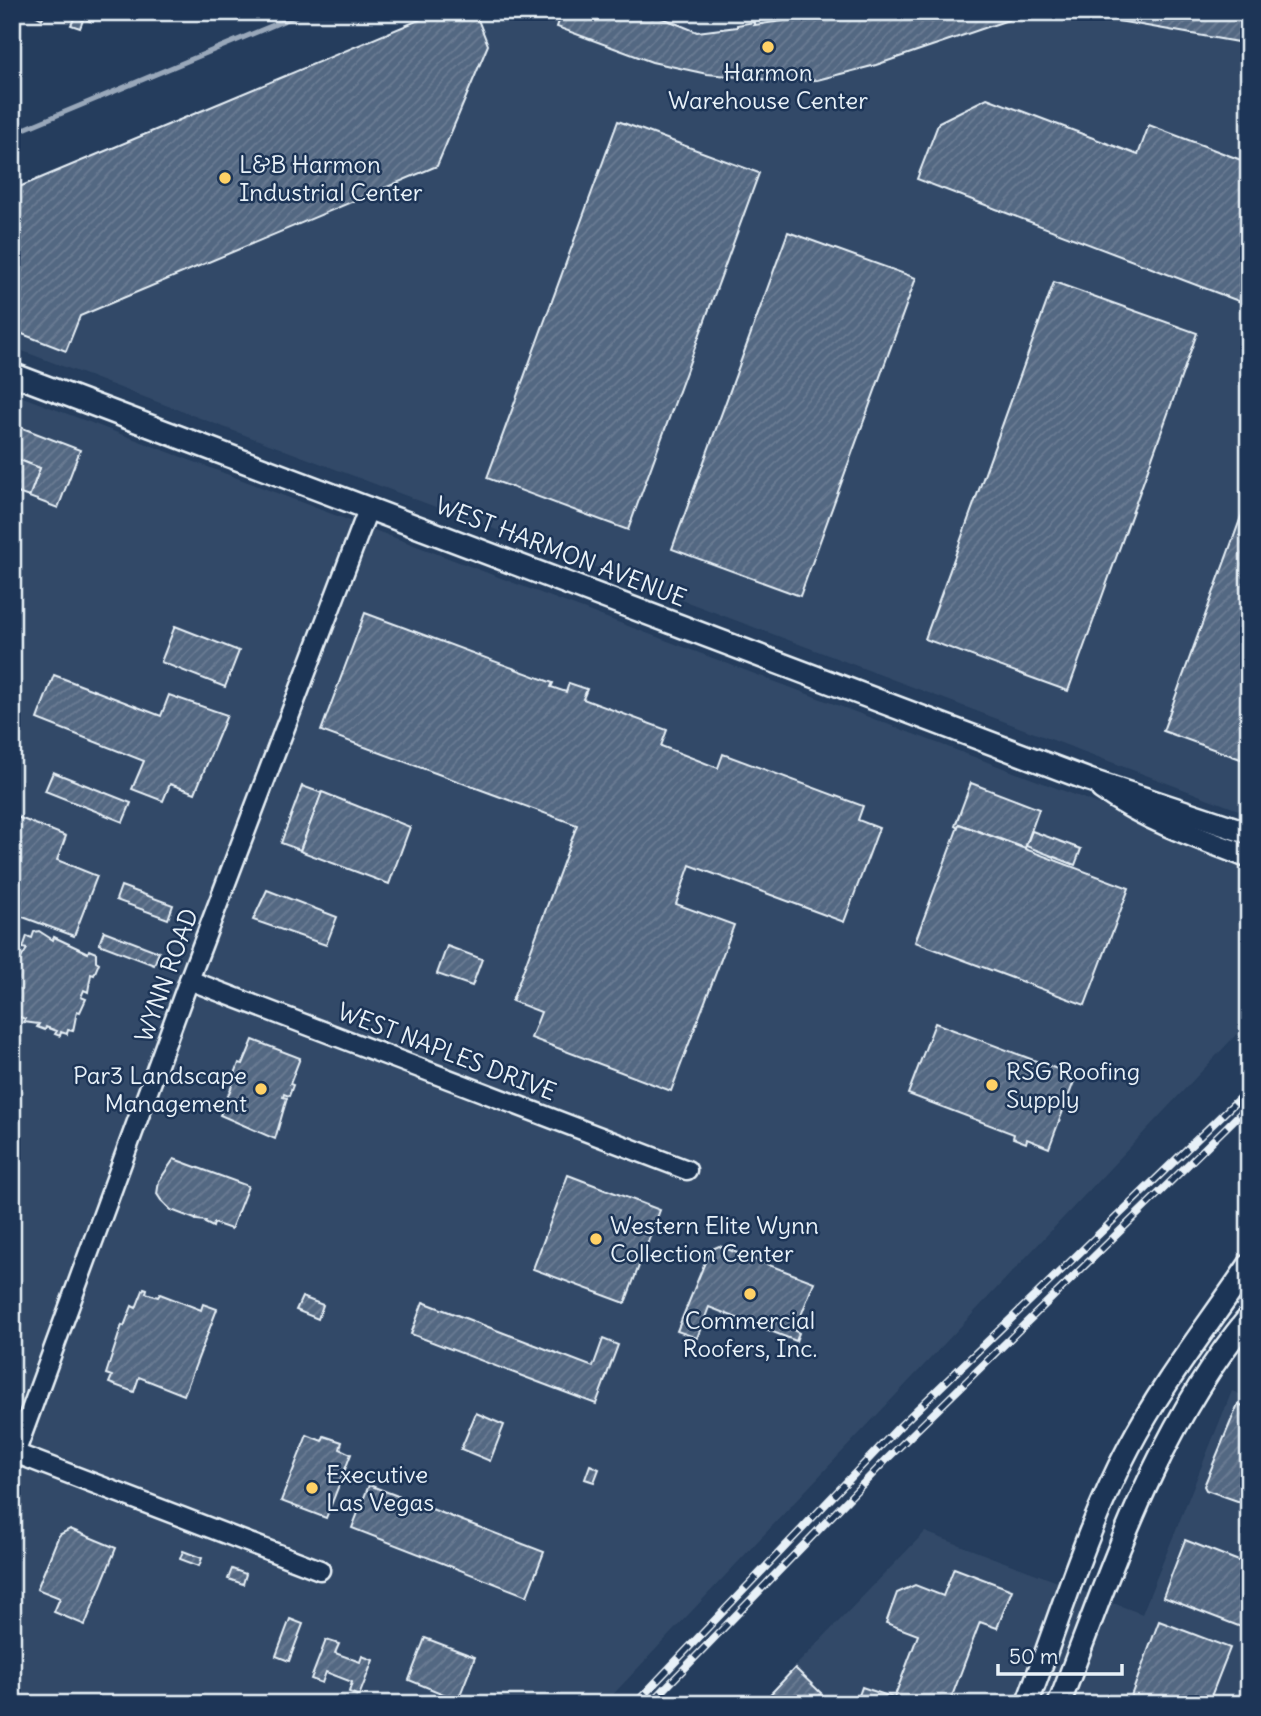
<svg xmlns="http://www.w3.org/2000/svg" width="1261" height="1716" viewBox="0 0 1261 1716" font-family="Delius,sans-serif">
<defs>
<pattern id="building-hatch" width="6" height="6" patternUnits="userSpaceOnUse" patternTransform="scale(1.75)"><rect width="6" height="6" fill="#536782"/><path d="M-1 1l2-2M0 6l6-6M5 7l2-2" fill="none" stroke="#6c7d94"/></pattern>
</defs>
<rect width="100%" height="100%" fill="#253d5d"/>
<filter id="ink" filterUnits="userSpaceOnUse"><feTurbulence type="fractalNoise" baseFrequency=".0143" numOctaves="2"/><feDisplacementMap in="SourceGraphic" scale="14" xChannelSelector="R" yChannelSelector="G"/><feConvolveMatrix kernelMatrix="1 2 1 2 8 2 1 2 1" color-interpolation-filters="sRGB"/></filter>
<g filter="url(#ink)">
<g fill="#334a68">
<polygon points="438,12 1249,12 1249,814 12,347 12,190"/>
<polygon points="12,393 1249,861 1249,1021 604,1704 12,1704"/>
<polygon points="1232,1391 1249,1398 1249,1704 759,1704 925,1532 1142,1614"/>
</g>
<g fill="none" stroke-linecap="round" stroke-linejoin="round">
<polyline stroke="#99a8ba" stroke-width="5" points="12,134 305,12"/>
</g>
<g fill="url(#building-hatch)" stroke="#e8f1f8" stroke-width="2">
<polygon points="30,12 45,12 42,19"/>
<polygon points="66,12 101,12 96,14 93,22"/>
<polygon points="438,12 475,12 488,45 437,166 80,316 66,351 12,330 12,190"/>
<polygon points="562,12 654,12 655,15 697,32 737,27 737,25 754,22 754,25 783,21 783,12 1249,12 1249,44 1090,16 1011,19 876,65 817,80 784,81 707,74 652,62 557,27"/>
<polygon points="75,17 83,20 80,28 71,25"/>
<polygon points="987,98 1138,155 1149,125 1249,163 1249,305 917,179 939,122"/>
<polygon points="618,121 759,173 628,530 487,478"/>
<polygon points="788,232 916,278 800,596 672,549"/>
<polygon points="1054,282 1197,333 1068,691 925,639"/>
<polygon points="12,424 80,450 58,508 29,497 40,468 12,457"/>
<polygon points="12,457 40,468 29,497 12,491"/>
<polygon points="1249,495 1249,762 1163,731"/>
<polygon points="365,613 553,683 551,687 566,692 569,683 587,689 583,699 667,730 661,746 718,768 723,754 863,806 858,820 879,828 844,922 690,865 676,904 734,925 671,1091 531,1038 541,1012 512,1001 577,825 321,731"/>
<polygon points="175,626 239,651 225,687 161,662"/>
<polygon points="54,675 161,716 169,695 227,715 195,793 170,784 163,801 132,789 144,761 37,719"/>
<polygon points="53,772 131,803 123,822 45,791"/>
<polygon points="971,783 1039,809 1025,848 959,824 958,828 955,826"/>
<polygon points="302,786 322,793 300,850 281,843"/>
<polygon points="322,792 410,827 389,884 300,851"/>
<polygon points="12,815 66,836 57,860 97,876 74,936 12,913"/>
<polygon points="959,824 1129,888 1085,1005 915,942"/>
<polygon points="1032,831 1081,849 1075,865 1026,846"/>
<polygon points="121,886 173,905 168,919 116,900"/>
<polygon points="267,890 337,917 326,945 253,920"/>
<polygon points="12,920 20,923 12,943"/>
<polygon points="39,931 53,940 54,937 88,953 89,950 96,953 96,961 99,963 94,975 91,974 88,992 84,990 81,997 86,999 80,1012 77,1011 73,1031 68,1030 67,1034 61,1032 60,1036 55,1034 57,1031 46,1027 45,1030 37,1027 39,1024 23,1022 25,1019 15,1015 12,1017 12,979 20,968 16,966 27,949 23,948 27,936 32,938 34,932"/>
<polygon points="104,931 159,952 154,965 99,944"/>
<polygon points="447,946 482,959 472,986 437,974"/>
<polygon points="935,1023 1076,1076 1049,1148 1027,1139 1026,1143 1013,1138 1014,1134 908,1094"/>
<polygon points="253,1040 300,1058 290,1084 293,1085 289,1096 284,1094 283,1097 287,1098 275,1139 220,1115 235,1078 240,1077 235,1074 239,1063 243,1064"/>
<polygon points="174,1159 248,1186 231,1229 214,1223 213,1227 205,1223 206,1221 196,1220 197,1217 195,1219 171,1210 161,1200 157,1194 159,1181"/>
<polygon points="568,1175 660,1210 625,1303 533,1269"/>
<polygon points="719,1246 814,1282 795,1331 799,1333 796,1341 709,1307 697,1338 677,1331 710,1250"/>
<polygon points="144,1288 147,1289 146,1293 158,1297 160,1294 201,1310 203,1304 217,1309 184,1395 139,1377 134,1392 109,1383 112,1376 106,1374 122,1325 124,1326 132,1306 136,1308"/>
<polygon points="302,1297 323,1305 318,1319 296,1310"/>
<polygon points="423,1302 593,1367 603,1339 618,1345 596,1404 411,1334"/>
<polygon points="1238,1404 1249,1408 1249,1505 1206,1490 1204,1486"/>
<polygon points="476,1413 504,1425 490,1461 461,1449"/>
<polygon points="307,1435 322,1441 324,1436 342,1442 340,1449 351,1454 326,1518 281,1501"/>
<polygon points="590,1465 599,1469 594,1482 585,1479"/>
<polygon points="369,1485 544,1552 527,1596 352,1528"/>
<polygon points="70,1529 116,1548 85,1625 54,1612 60,1598 37,1589 59,1535"/>
<polygon points="1185,1540 1249,1565 1249,1630 1163,1597"/>
<polygon points="183,1551 202,1558 199,1566 180,1559"/>
<polygon points="954,1568 1012,1590 997,1628 980,1622 949,1704 856,1704 862,1687 894,1698 918,1635 886,1623 897,1593 915,1585 943,1596"/>
<polygon points="232,1569 246,1574 243,1584 228,1579"/>
<polygon points="290,1619 303,1624 289,1661 276,1656"/>
<polygon points="1159,1621 1230,1648 1208,1704 1128,1704"/>
<polygon points="425,1638 475,1657 458,1700 409,1680"/>
<polygon points="326,1640 339,1644 335,1653 360,1662 362,1656 373,1660 359,1696 349,1692 352,1682 326,1672 322,1683 311,1679"/>
<polygon points="795,1668 821,1693 817,1704 761,1704"/>
</g>
<g fill="none" stroke-linecap="round" stroke-linejoin="round">
<defs>
<g id="minor">
<polyline points="189,980 687,1170"/>
<polyline points="12,1452 320,1570"/>
<polyline points="12,1462 189,980 369,507"/>
</g>
<g id="major">
<polyline points="12,374 1089,780 1249,833"/>
<path d="M1102 789C1147 821 1198 838 1249 857"/>
<path d="M1027 1704C1060 1618 1086 1528 1129 1447 1163 1382 1208 1326 1249 1265"/>
<path d="M1059 1704C1112 1569 1155 1431 1249 1317"/>
</g>
</defs>
<use href="#minor" stroke="#e8f1f8" stroke-width="23"/>
<use href="#major" stroke="#e8f1f8" stroke-width="26"/>
<use href="#minor" stroke="#1d3557" stroke-width="18"/>
<use href="#major" stroke="#1d3557" stroke-width="21"/>
<defs>
<g id="rail">
<polyline points="635,1704 898,1428 1249,1089"/>
<polyline points="650,1704 888,1458 1249,1105"/>
</g>
</defs>
<use href="#rail" stroke="#e8f1f8" stroke-width="8"/>
<use href="#rail" stroke="#1d3557" stroke-width="5" stroke-dasharray="16" stroke-linecap="butt"/>
</g>
</g>
<g fill="#ffd166" stroke="#1d3557" stroke-width="2.5">
<circle cx="768" cy="47" r="7"/>
<circle cx="225" cy="178" r="7"/>
<circle cx="992" cy="1085" r="7"/>
<circle cx="261" cy="1089" r="7"/>
<circle cx="596" cy="1239" r="7"/>
<circle cx="750" cy="1294" r="7"/>
<circle cx="312" cy="1488" r="7"/>
</g>
<g text-anchor="middle" dominant-baseline="central" stroke-width="5" stroke-linejoin="round" paint-order="stroke">
<g font-size="24" fill="#e8f1f8" stroke="#1d3557" text-anchor="start">
<text x="768" y="72" text-anchor="middle">Harmon<tspan x="768" dy="28">Warehouse Center</tspan></text>
<text x="239" y="164">L&amp;B Harmon<tspan x="239" dy="28">Industrial Center</tspan></text>
<text x="1006" y="1071">RSG Roofing<tspan x="1006" dy="28">Supply</tspan></text>
<text x="247" y="1075" text-anchor="end">Par3 Landscape<tspan x="247" dy="28">Management</tspan></text>
<text x="610" y="1225">Western Elite Wynn<tspan x="610" dy="28">Collection Center</tspan></text>
<text x="750" y="1320" text-anchor="middle">Commercial<tspan x="750" dy="28">Roofers, Inc.</tspan></text>
<text x="326" y="1474">Executive<tspan x="326" dy="28">Las Vegas</tspan></text>
</g>
<g font-size="24" fill="#e8f1f8" stroke="#1d3557">
<text transform="translate(561 551) rotate(21)">WEST HARMON AVENUE</text>
<text transform="translate(166 975) rotate(-70)">WYNN ROAD</text>
<text transform="translate(447 1051) rotate(21)">WEST NAPLES DRIVE</text>
</g>
</g>
<rect width="1261" height="1716" fill="none" stroke="#1d3557" stroke-width="42"/>
<rect x="21" y="21" width="1219" height="1674" fill="none" stroke="#e8f1f8" stroke-width="2.5" filter="url(#ink)"/>
<path d="M998 1664v10h124v-10" fill="none" stroke="#e8f1f8" stroke-width="3.5"/>
<text x="1009" y="1664" font-size="21" fill="#e8f1f8" stroke="#1d3557" stroke-width="5" paint-order="stroke">50 m</text>
</svg>
